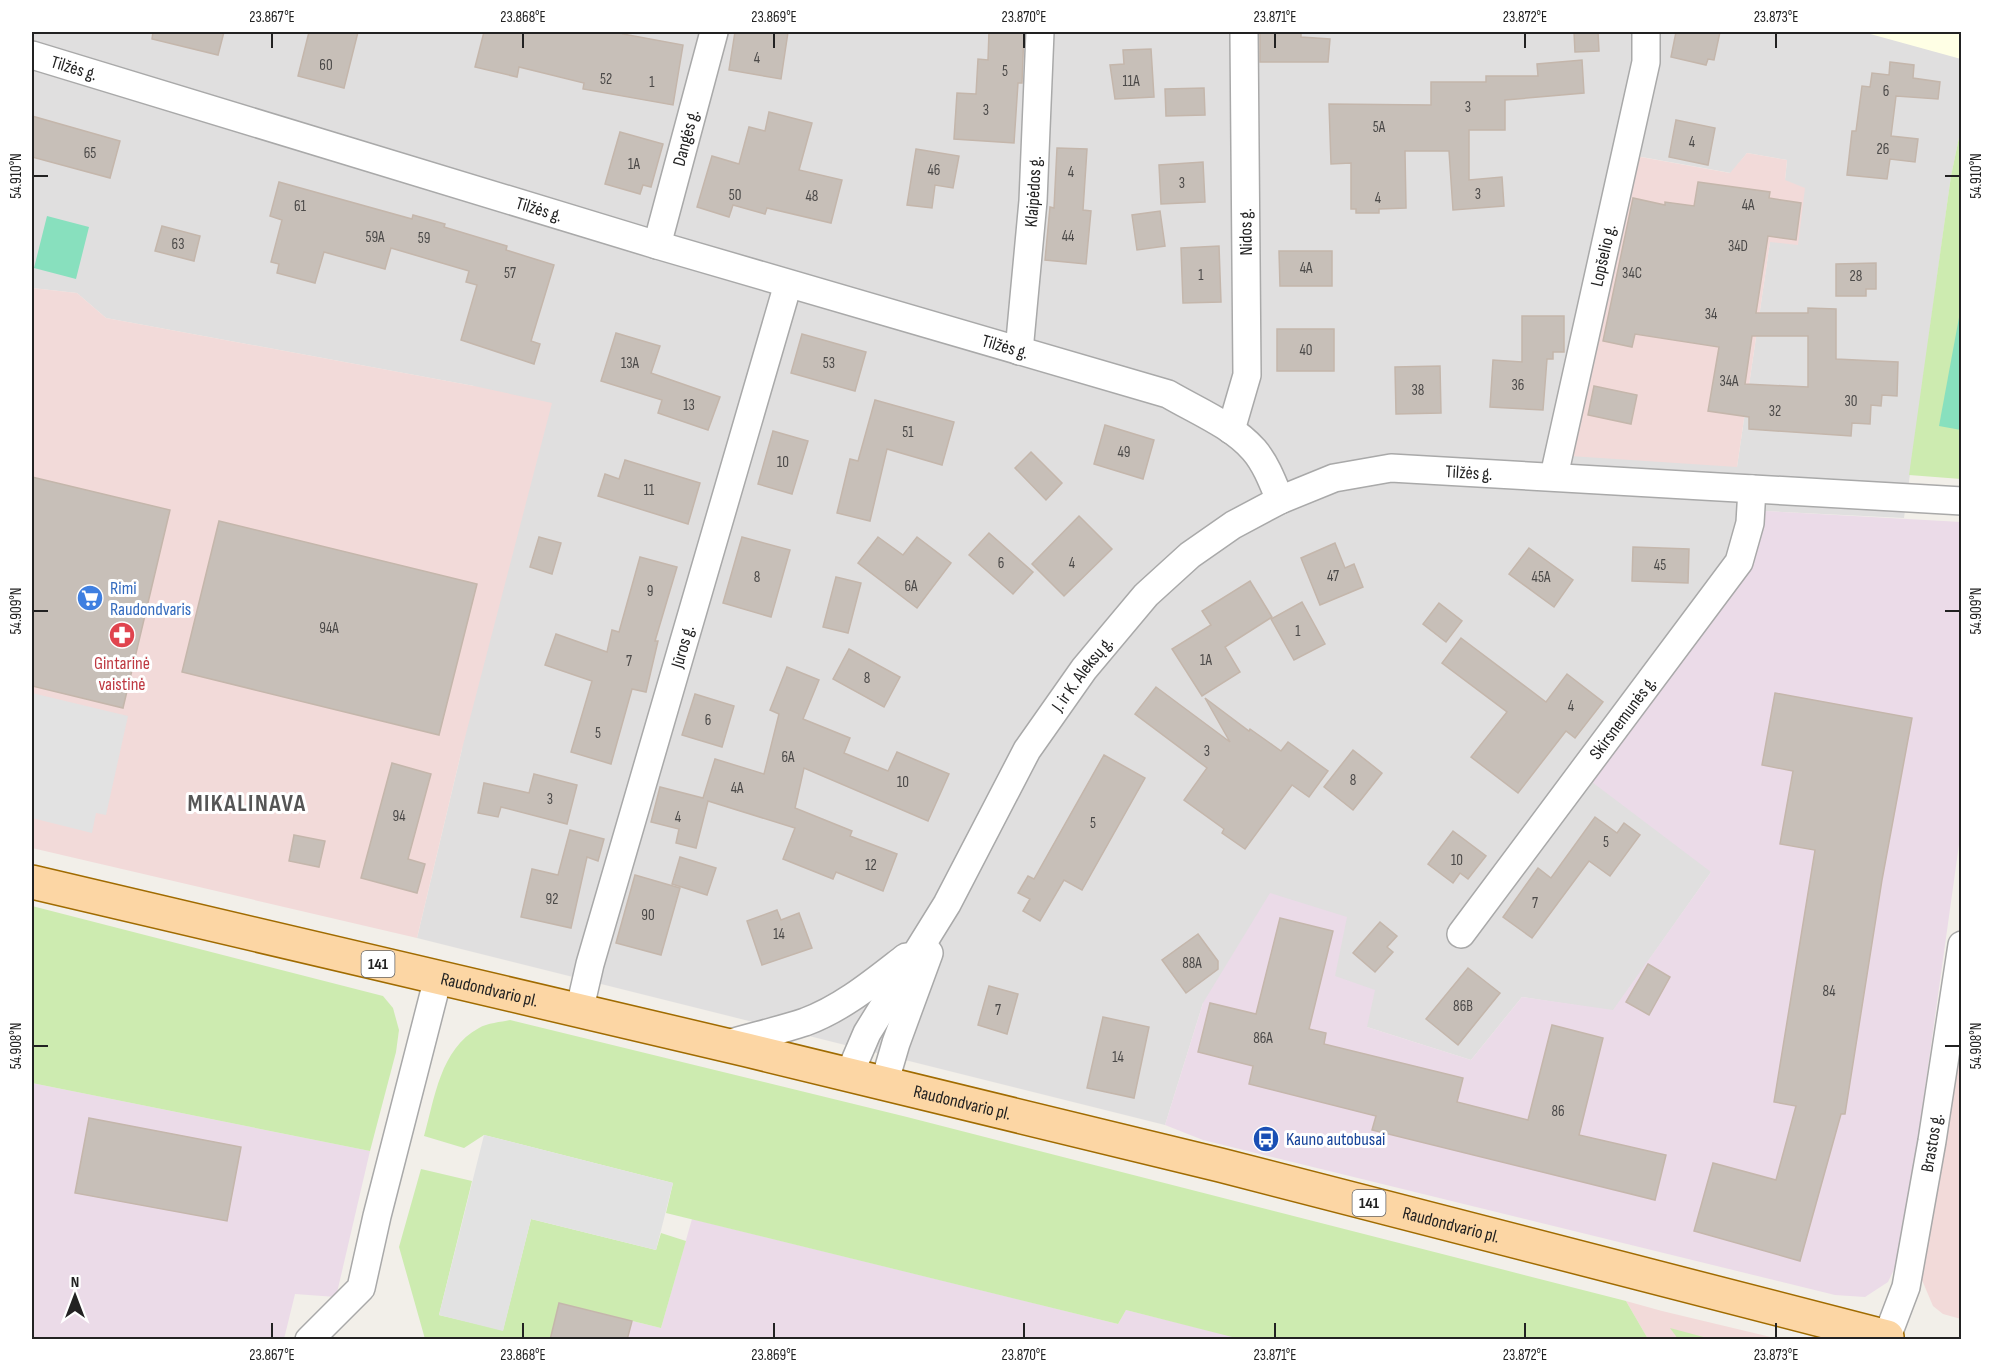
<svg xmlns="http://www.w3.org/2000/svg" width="1993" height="1371" viewBox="0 0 1993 1371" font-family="'Sofia Sans Condensed',sans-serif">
<rect width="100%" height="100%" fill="#f2efe9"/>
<path fill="#e0dfdf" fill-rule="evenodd" d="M32 32H1961V128L1951 176 1904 518 1765 511 1711 872 1613 1011 1522 997 1471 1060 1367 1027 1203 1003 1165 1125 417 938 462 749 474 386 106 318 77 293 32 288ZM1747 153 1787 160 1785 180 1770 242 1737 467 1636 156 1731 173Z"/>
<g fill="#f2dad9">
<polygon points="1747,153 1787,160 1785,180 1805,188 1798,245 1770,242 1737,467 1570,456 1635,156 1730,173"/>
<polygon points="32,288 77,293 106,318 474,386 552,403 462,749 417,938 32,848"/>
<polygon points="1961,1026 1961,1319 1943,1314 1933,1306 1922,1280 1923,1264"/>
<polygon points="1626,1301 1662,1311 1779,1339 1648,1339"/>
</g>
<g fill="#ebdbe8">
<polygon points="1765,511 1961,522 1961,830 1913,1175 1899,1259 1888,1282 1865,1297 1835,1295 1203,1140 1165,1125 1203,1003 1270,893 1347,917 1335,976 1375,990 1367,1027 1471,1060 1522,997 1613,1010 1711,872 1588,779 1748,568"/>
<polygon points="32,1083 370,1151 336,1297 295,1294 284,1339 32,1339"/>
<polygon points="692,1219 1118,1324 1126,1310 1244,1339 550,1340 559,1303 661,1328"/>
</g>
<polygon fill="#ffffe5" points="1863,32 1961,32 1961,59"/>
<g fill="#cdebb0">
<polygon points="1961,128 1961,479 1909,475 1951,176"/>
<polygon points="32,906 383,996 393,1008 399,1030 396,1052 370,1151 32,1083"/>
<path d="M510 1020 907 1117 1626 1301 1648 1339 1244 1340 1126 1310 1118 1324 666 1213 673 1183 484 1135 464 1148 424 1136C435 1098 440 1049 479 1028 487 1023 501 1022 510 1020Z"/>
<polygon points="421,1169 472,1181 439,1315 503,1330 531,1219 656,1250 661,1233 686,1241 661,1328 559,1303 550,1340 425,1339 399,1247"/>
<polygon points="1670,1328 1711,1339 1678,1339"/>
</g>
<g fill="#88e0be">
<polygon points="47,216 89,227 76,279 34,268"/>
<polygon points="1960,312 1962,312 1961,430 1939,426"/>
</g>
<g fill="#e2e2e2">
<polygon points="32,693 128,716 106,815 96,813 92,833 32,818"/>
<polygon points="484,1135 673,1183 656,1250 531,1219 503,1331 439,1315"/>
</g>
<g fill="#c7bfb8" stroke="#c4b6ab" stroke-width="1.5" fill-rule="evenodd">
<polygon points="153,32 224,32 218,55 152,39"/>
<polygon points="309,32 358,32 344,88 298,76"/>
<polygon points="484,32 624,32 623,34 683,45 673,105 583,89 584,83 519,67 517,77 475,67"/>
<polygon points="735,32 788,32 781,79 729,70"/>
<polygon points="989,32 1024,32 1022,83 1018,83 1014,143 954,139 957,93 976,94 978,59 988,60"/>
<polygon points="1260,32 1301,32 1301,37 1330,39 1328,62 1260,62"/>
<polygon points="1574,32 1598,32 1599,51 1575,52"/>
<polygon points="1676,32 1720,32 1714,60 1708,59 1706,65 1671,57"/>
<polygon points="1151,49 1154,97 1115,99 1110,65 1124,64 1123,50"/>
<polygon points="1582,60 1584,93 1505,100 1505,130 1469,130 1469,180 1502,177 1504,206 1453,210 1449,151 1405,151 1406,208 1379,209 1379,213 1356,213 1356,209 1351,209 1351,163 1331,164 1329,104 1431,105 1431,82 1486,82 1486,76 1538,76 1537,64"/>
<polygon points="1890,62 1914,65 1913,78 1940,82 1938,99 1896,96 1891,136 1918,139 1915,162 1890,159 1887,179 1847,175 1852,131 1856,131 1862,86 1870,87 1872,73 1889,75"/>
<polygon points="1204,88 1205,115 1166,116 1165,89"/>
<polygon points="769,112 812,123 799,170 842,180 831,223 767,208 765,214 733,205 729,217 697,207 712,156 739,164 749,127 765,131"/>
<polygon points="32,116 120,141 110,178 32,157"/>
<polygon points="1676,120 1715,128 1708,165 1669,157"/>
<polygon points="620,132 663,144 651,187 643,185 640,194 605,184"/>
<polygon points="1057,148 1087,149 1083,210 1091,211 1086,264 1045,260 1050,207 1054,208"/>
<polygon points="916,149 959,156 953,188 935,185 932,208 907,205"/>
<polygon points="1203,162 1205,202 1161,204 1159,165"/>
<polygon points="279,182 412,219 413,215 445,224 444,227 507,246 506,250 554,265 531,341 540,344 534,364 461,340 477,285 466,282 469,271 391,248 385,269 324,252 315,283 277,273 279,264 271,262 282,220 270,216"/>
<path d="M1698 182 1770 192 1769 198 1801 203 1796 240 1768 236 1756 313H1808V308L1836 309V359L1898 362 1897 396 1882 395 1881 406 1871 405 1870 424 1852 423 1851 436 1749 429V417L1708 411 1719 347 1635 334 1632 347 1603 341 1633 198 1665 205V202L1694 206ZM1752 336H1808V387L1745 384Z"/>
<polygon points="1160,211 1165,246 1137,250 1132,215"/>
<polygon points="162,226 200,236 194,261 155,251"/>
<polygon points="1219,246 1221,302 1183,303 1181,248"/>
<polygon points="1279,251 1332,251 1332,286 1280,286"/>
<polygon points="1876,263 1876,289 1866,289 1866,296 1836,296 1836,264"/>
<polygon points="1522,316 1564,316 1564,352 1553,352 1553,359 1547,359 1543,410 1490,407 1493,360 1522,362"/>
<rect x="1277" y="329" width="57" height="42"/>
<polygon points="616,333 660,346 651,373 720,397 708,430 658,413 662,400 601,381"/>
<polygon points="802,334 866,352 855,391 791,373"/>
<polygon points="1440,366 1441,413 1396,414 1395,367"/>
<polygon points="1594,386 1637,395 1631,424 1588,415"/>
<polygon points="875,400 954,422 942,465 887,449 870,521 837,513 850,459 858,461"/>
<polygon points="1105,425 1154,440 1143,479 1094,464"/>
<polygon points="773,431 808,441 792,494 758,484"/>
<polygon points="1031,452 1062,483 1046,500 1015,468"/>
<polygon points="625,460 700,483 688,524 598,496 605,474 619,479"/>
<polygon points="32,477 170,510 123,708 32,686"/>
<polygon points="1079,516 1112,549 1064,596 1032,564"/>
<polygon points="219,521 477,584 439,735 182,672"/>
<polygon points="989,533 1033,572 1013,594 969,555"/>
<polygon points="539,537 561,543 552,574 530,567"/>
<polygon points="742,537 790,550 771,617 723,603"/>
<polygon points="878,537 903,555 917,537 951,563 917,608 858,563"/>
<polygon points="1335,543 1345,568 1354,564 1363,587 1320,605 1301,558"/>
<polygon points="1633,547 1689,549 1688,583 1632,581"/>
<polygon points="1529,548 1573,580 1554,607 1509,574"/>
<polygon points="640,557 677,567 655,641 658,641 646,692 632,689 611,764 571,752 592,681 545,665 556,634 607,652 612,630 619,632"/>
<polygon points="836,577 861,583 848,633 823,627"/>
<polygon points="1250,581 1272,617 1225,647 1240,672 1202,696 1172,649 1211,625 1202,611"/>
<polygon points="1302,602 1325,644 1294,660 1271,619"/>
<polygon points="1439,603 1462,621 1446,642 1423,624"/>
<polygon points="1461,638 1546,702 1567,674 1603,702 1575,738 1566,731 1518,793 1471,757 1507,712 1442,663"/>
<polygon points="849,649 900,677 884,707 833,679"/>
<polygon points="787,667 819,680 803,719 850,738 844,753 888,771 897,752 949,774 928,821 804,768 795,808 852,831 850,836 897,854 883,891 836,872 833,879 783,859 795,828 708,801 696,848 676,843 679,829 651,822 660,787 703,798 715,759 764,774 779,714 770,710"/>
<polygon points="1156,687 1230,742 1205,698 1249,731 1250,729 1281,751 1288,742 1328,771 1309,797 1292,785 1245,849 1222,833 1224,829 1184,800 1207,768 1135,714"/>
<polygon points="1775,693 1912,718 1882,880 1845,1114 1841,1114 1800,1261 1694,1231 1713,1163 1776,1180 1796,1106 1774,1102 1815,850 1780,844 1793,771 1762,765"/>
<polygon points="695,694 734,706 722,747 682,735"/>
<polygon points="1353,750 1382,773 1353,810 1324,787"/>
<polygon points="1104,755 1145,778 1082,890 1064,880 1040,921 1023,911 1030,899 1018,893 1028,876 1034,879"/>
<polygon points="392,763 431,774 408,859 425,864 417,893 361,878"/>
<polygon points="534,774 577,785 567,824 501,807 498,817 478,813 484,783 529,793"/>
<polygon points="1595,817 1617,833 1624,823 1640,835 1610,876 1589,861 1532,938 1503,917 1538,868 1551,878"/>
<polygon points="570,830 604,839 598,861 587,857 571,928 521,917 532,869 558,875"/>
<polygon points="1453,831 1486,856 1468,879 1460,873 1453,883 1428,864"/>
<polygon points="294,835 325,841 319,867 289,861"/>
<polygon points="680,857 716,868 707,895 672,884"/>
<polygon points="635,875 680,888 661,955 616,943"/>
<polygon points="777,910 781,920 799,913 812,948 762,965 747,921"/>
<polygon points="1280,918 1333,931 1309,1029 1326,1033 1324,1044 1463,1078 1457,1102 1528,1120 1552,1025 1603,1038 1579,1135 1666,1155 1655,1200 1372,1130 1376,1116 1249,1084 1253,1066 1198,1052 1210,1003 1256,1014"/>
<polygon points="1380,922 1397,936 1387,947 1393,952 1375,972 1353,953"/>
<polygon points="1198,934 1218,961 1218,969 1186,993 1162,960"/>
<polygon points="1648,964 1670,977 1649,1015 1626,1002"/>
<polygon points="1468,968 1500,993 1458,1045 1426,1019"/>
<polygon points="989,986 1018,994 1007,1034 978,1025"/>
<polygon points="1103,1017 1149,1027 1134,1098 1087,1088"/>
<polygon points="89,1118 241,1147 227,1221 75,1193"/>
<polygon points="559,1303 632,1321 627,1340 550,1340"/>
</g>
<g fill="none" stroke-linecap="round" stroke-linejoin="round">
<defs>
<g id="minor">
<path id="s1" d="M32 55 657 245 1168 394C1197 411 1232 425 1254 450 1266 464 1273 483 1280 500"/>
<path id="s2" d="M657 245 714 32"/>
<path id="s3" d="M1019 351 1033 201 1040 32"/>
<polyline points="1231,430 1247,375 1244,32"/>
<path id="s4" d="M1554 476 1646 62V32"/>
<path id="s5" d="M1461 934 1739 562 1750 523 1752 489"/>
<path id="s6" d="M579 1012 590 964 788 284"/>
<path d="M724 1045C750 1037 778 1031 805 1022 843 1008 875 981 906 957"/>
<path id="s7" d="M849 1075 867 1033 947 904 1027 750 1084 669 1146 595 1190 555 1233 525 1280 500 1334 478 1391 468 1962 501"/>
<polyline points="884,1084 896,1043 929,953"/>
<path id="s8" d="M1887 1337 1906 1287 1932 1141 1962 945"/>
<polyline points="309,1340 361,1288 377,1216 438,978"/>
</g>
<g id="primary">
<path id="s9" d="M32 882 747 1050 1220 1165 1887 1337 1886 1340"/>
</g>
</defs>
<use href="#minor" stroke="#a9a9a9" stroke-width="30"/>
<use href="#primary" stroke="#a06b00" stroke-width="36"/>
<use href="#minor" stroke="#fff" stroke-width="27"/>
<use href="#primary" stroke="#fcd6a4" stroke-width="33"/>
</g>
<path fill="none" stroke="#222" stroke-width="2" d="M272 33V48M523 33V48M774 33V48M1024 33V48M1275 33V48M1525 33V48M1776 33V48M33 176H48M1945 176H1960M33 611H48M1945 611H1960M33 1046H48M1945 1046H1960M272 1323V1338M523 1323V1338M774 1323V1338M1024 1323V1338M1275 1323V1338M1525 1323V1338M1776 1323V1338"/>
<defs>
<symbol id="supermarket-disc" viewBox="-11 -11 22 22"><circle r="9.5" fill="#3f7fe0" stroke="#fff"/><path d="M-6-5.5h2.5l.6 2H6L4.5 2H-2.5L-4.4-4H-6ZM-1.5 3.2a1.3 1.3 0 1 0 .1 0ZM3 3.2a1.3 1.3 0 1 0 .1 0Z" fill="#fff"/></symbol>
<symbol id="pharmacy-disc" viewBox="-11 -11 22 22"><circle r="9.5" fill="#e0444e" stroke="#fff"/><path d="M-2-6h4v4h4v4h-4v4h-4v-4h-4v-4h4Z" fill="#fff"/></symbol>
<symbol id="bus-disc" viewBox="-11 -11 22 22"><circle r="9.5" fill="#1a4fb4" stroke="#fff"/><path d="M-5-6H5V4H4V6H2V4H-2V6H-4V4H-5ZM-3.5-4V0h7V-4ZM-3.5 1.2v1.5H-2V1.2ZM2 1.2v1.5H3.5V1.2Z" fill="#fff"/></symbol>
</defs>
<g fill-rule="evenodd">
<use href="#supermarket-disc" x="75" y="583" width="30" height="30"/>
<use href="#pharmacy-disc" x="107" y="620" width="30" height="30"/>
<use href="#bus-disc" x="1251" y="1124" width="30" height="30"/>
</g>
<g text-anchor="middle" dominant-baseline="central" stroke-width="6" stroke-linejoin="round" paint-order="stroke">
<g font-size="15" fill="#4b4948">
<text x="757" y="58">4</text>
<text x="326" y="65">60</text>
<text x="1005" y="71">5</text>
<text x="606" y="79">52</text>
<text x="1131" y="81">11A</text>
<text x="652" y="82">1</text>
<text x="1886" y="91">6</text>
<text x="1468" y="107">3</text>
<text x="986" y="110">3</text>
<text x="1379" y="127">5A</text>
<text x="1692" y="142">4</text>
<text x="1883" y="149">26</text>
<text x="90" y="153">65</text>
<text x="634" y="164">1A</text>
<text x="934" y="170">46</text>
<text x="1071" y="172">4</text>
<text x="1182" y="183">3</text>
<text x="1478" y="194">3</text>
<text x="735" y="195">50</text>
<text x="812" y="196">48</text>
<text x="1378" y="198">4</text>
<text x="1748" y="205">4A</text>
<text x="300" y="206">61</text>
<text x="1068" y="236">44</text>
<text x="375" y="237">59A</text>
<text x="424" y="238">59</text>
<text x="178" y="244">63</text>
<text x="1738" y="246">34D</text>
<text x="1306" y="268">4A</text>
<text x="510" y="273">57</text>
<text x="1632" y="273">34C</text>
<text x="1201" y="275">1</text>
<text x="1856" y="276">28</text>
<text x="1711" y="314">34</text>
<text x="1306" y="350">40</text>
<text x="630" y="363">13A</text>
<text x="829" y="363">53</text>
<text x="1729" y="381">34A</text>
<text x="1518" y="385">36</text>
<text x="1418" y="390">38</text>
<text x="1851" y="401">30</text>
<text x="689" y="405">13</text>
<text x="1775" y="411">32</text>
<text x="908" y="432">51</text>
<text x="1124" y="452">49</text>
<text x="783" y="462">10</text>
<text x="649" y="490">11</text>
<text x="1001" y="563">6</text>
<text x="1072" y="563">4</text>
<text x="1660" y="565">45</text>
<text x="1333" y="576">47</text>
<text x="757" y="577">8</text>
<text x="1541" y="577">45A</text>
<text x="911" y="586">6A</text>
<text x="650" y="591">9</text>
<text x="329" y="628">94A</text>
<text x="1298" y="631">1</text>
<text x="1206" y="660">1A</text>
<text x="629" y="661">7</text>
<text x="867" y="678">8</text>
<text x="1571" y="706">4</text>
<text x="708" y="720">6</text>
<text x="598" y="733">5</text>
<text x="1207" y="751">3</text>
<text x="788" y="757">6A</text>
<text x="1353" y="780">8</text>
<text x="903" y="782">10</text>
<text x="737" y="788">4A</text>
<text x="550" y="799">3</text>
<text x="399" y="816">94</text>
<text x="678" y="817">4</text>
<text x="1093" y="823">5</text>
<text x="1606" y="842">5</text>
<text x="1457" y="860">10</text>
<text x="871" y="865">12</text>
<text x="552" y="899">92</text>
<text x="1535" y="903">7</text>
<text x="648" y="915">90</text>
<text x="779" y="934">14</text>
<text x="1192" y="963">88A</text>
<text x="1829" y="991">84</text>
<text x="1463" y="1006">86B</text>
<text x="998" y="1010">7</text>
<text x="1263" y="1038">86A</text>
<text x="1118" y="1057">14</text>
<text x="1558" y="1111">86</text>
</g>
<g fill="#fff" stroke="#646464" stroke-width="1.5">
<rect x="361.5" y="951" width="33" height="26" rx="4.5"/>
<rect x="1352.5" y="1190" width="33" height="26" rx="4.5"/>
</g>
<g font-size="16" font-weight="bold" fill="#222">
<text x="378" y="964">141</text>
<text x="1369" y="1203">141</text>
</g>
<g font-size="18" fill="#222" stroke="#fff">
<text stroke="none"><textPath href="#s1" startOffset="44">Tilžės g.</textPath></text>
<text stroke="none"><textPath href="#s2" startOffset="111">Dangės g.</textPath></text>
<text stroke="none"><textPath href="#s3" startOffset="160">Klaipėdos g.</textPath></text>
<text stroke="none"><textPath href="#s1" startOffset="530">Tilžės g.</textPath></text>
<text transform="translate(1246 232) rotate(-91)">Nidos g.</text>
<text stroke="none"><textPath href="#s4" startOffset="226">Lopšelio g.</textPath></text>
<text stroke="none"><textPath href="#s1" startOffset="1016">Tilžės g.</textPath></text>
<text stroke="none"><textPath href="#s7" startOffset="926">Tilžės g.</textPath></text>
<text stroke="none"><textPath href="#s6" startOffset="380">Jūros g.</textPath></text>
<text stroke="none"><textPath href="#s7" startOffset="465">J. ir K. Aleksų g.</textPath></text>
<text stroke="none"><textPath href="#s5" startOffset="270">Skirsnemunės g.</textPath></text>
<text stroke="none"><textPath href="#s9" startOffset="470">Raudondvario pl.</textPath></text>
<text stroke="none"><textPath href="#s9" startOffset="956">Raudondvario pl.</textPath></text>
<text stroke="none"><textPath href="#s8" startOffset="200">Brastos g.</textPath></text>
<text stroke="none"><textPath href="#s9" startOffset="1460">Raudondvario pl.</textPath></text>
</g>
<g font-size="18" fill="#366cbe" stroke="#fff" text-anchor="start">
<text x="110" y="588">Rimi<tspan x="110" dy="21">Raudondvaris</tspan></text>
</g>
<g font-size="18" fill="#be3a42" stroke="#fff">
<text x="122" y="663">Gintarinė<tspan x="122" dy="21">vaistinė</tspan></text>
</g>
<g font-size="18" fill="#164399" stroke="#fff" text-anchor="start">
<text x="1286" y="1139">Kauno autobusai</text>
</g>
<g font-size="24" font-weight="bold" letter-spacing="1.5" fill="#555" stroke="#fff">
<text x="247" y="803">MIKALINAVA</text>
</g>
</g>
<rect width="1993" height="1371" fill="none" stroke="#ffffff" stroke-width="66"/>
<g transform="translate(75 1296)" stroke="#ffffff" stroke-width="4.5" paint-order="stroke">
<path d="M0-4.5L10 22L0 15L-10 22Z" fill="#222222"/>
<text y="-9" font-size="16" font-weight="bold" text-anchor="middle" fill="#222222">N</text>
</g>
<rect x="33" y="33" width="1927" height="1305" fill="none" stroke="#222" stroke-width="2"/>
<g font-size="15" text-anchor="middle" fill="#222">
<text x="272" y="22">23.867°E</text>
<text x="523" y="22">23.868°E</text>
<text x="774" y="22">23.869°E</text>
<text x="1024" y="22">23.870°E</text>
<text x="1275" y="22">23.871°E</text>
<text x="1525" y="22">23.872°E</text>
<text x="1776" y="22">23.873°E</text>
<text transform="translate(16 176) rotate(-90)" y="5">54.910°N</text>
<text transform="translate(1976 176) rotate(-90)" y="5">54.910°N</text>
<text transform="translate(16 611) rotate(-90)" y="5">54.909°N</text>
<text transform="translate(1976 611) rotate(-90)" y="5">54.909°N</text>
<text transform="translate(16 1046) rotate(-90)" y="5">54.908°N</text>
<text transform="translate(1976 1046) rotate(-90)" y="5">54.908°N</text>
<text x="272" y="1360">23.867°E</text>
<text x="523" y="1360">23.868°E</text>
<text x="774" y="1360">23.869°E</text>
<text x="1024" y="1360">23.870°E</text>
<text x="1275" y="1360">23.871°E</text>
<text x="1525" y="1360">23.872°E</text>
<text x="1776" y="1360">23.873°E</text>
</g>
</svg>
